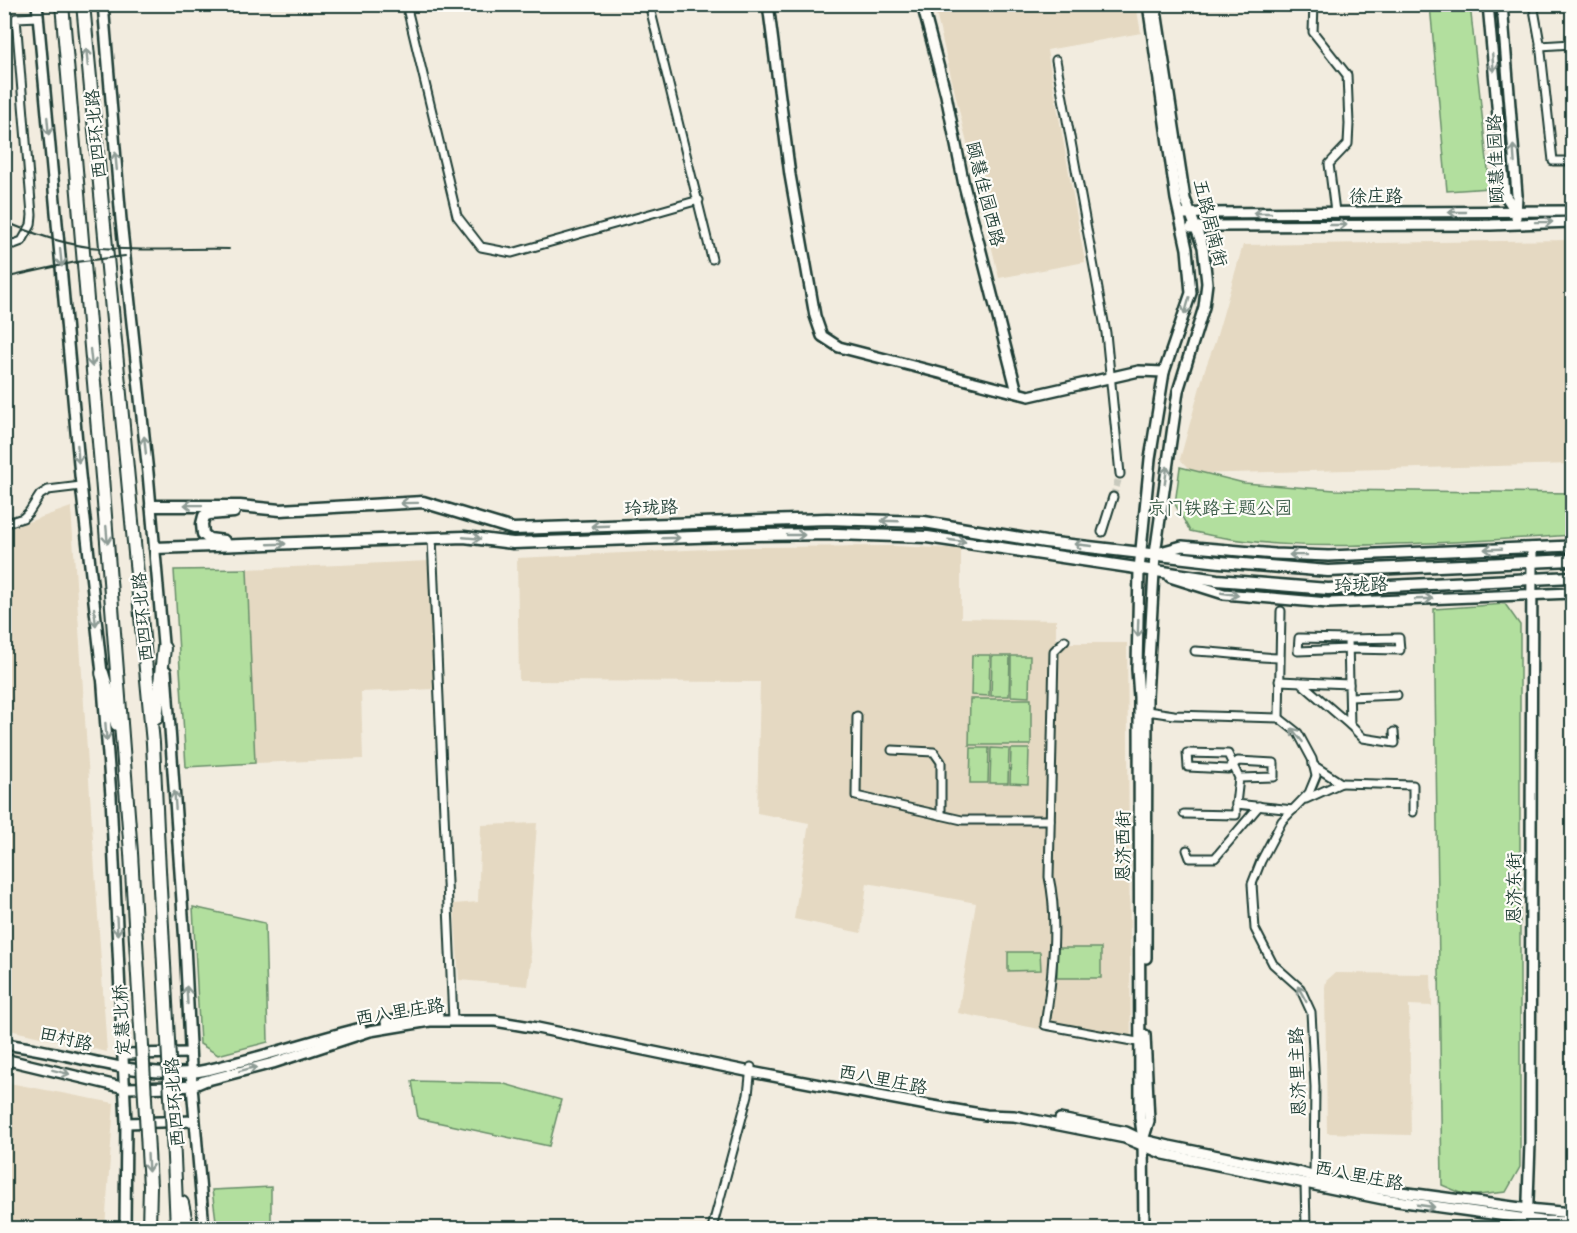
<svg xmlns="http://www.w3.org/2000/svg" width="1577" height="1233" viewBox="0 0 1577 1233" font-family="Pangolin,'LXGW WenKai TC',sans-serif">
<rect width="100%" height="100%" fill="#f2ecdf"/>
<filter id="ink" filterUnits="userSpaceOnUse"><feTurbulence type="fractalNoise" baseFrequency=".0167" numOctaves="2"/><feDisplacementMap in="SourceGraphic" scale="12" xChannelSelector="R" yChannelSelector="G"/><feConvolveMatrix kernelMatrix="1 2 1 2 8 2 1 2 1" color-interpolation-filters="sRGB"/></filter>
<g filter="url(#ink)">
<g fill="#e5d9c2">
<polygon points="934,5 1136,5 1141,33 1047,50 1085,262 999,278"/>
<polygon points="1572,240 1572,464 1193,474 1180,459 1205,369 1215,342 1243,245"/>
<polygon points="71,507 107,1052 5,1029 5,530"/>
<polygon points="893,546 961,549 961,618 1056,620 1056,643 1127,643 1131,1047 958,1013 976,903 867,883 861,933 794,919 809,823 757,813 760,682 519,681 517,558 750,547"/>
<polygon points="430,561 435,689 361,692 363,759 255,763 247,569"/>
<polygon points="537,823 529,933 531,962 528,986 459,980 454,904 478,902 481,825"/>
<polygon points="1335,973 1431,974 1432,1006 1409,1005 1411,1135 1327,1133 1325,987 1326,981"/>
<polygon points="4,1082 114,1103 105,1228 5,1228"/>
</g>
<g fill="#b2df9e" stroke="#688e69" stroke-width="1.5">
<polygon points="1430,5 1470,5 1490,188 1447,191"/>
<path d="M1180 467 1244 483 1335 490 1572 493V535C1513 539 1454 543 1395 544 1326 547 1257 547 1190 531L1175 504Z"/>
<polygon points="247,569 255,763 186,767 174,570"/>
<polygon points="1505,604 1520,625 1520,1167 1506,1192 1468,1196 1442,1185 1434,609"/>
<polygon points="972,655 990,655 989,696 971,695"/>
<polygon points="992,656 1010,656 1009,696 991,696"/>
<polygon points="1011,656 1030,656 1029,697 1011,696"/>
<polygon points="970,699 1031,699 1031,745 969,745"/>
<polygon points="971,748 989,748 988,783 970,783"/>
<polygon points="991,748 1009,749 1008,783 990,783"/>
<polygon points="1011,749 1029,749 1028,784 1010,783"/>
<polygon points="193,907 265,923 268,1042 218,1055 200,1044"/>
<rect x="1057" y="948" width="44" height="30"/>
<polygon points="1008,952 1040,952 1041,970 1008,971"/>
<polygon points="412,1081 501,1083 561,1100 549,1146 418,1118"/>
<polygon points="271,1187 271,1228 217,1228 212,1190"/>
</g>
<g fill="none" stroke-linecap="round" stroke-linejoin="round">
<polyline stroke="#c8c9bd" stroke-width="7" stroke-dasharray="7 3.5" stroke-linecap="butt" points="1113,497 1120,474"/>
<defs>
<g id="street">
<polyline points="406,4 457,216 481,247 512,253 699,200"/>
<polyline points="649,4 712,259"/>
<polyline points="1314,4 1313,32 1347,75 1349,124 1348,144 1329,164 1335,212"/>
<polyline points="1533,4 1540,43 1553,161 1572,161"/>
<polyline points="1540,46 1572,44"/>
<polyline points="1056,60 1106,333 1120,474"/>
<polyline points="4,242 14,244 22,241 31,225 32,215 16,18 39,17"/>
<polyline points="4,524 23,518 29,512 40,495 48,490 81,486"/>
<polyline points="1102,532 1113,497"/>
<polyline points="432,538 453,1020"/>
<polyline points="1348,639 1299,638 1298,651 1349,649 1400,650 1399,638 1348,639 1349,684"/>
<path d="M1065 640 1054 651 1049 877C1059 921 1052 981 1045 1025L1143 1043"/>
<path d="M1195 651C1223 652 1251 657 1279 658"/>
<polyline points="1279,681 1349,684 1350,725 1300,682"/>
<polyline points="1350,697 1397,695"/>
<polyline points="1147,711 1174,715 1279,718 1298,733 1312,759 1316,776 1309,793 1282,821 1261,861 1252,884 1255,929 1273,964 1300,988 1311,1012 1315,1087 1314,1177"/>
<polyline points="857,716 856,796 962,820 1050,820"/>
<polyline points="1279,718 1281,611"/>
<polyline points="1350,725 1363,738 1395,743 1394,732"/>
<polyline points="892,750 934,752 941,762 941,815"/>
<polyline points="1239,778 1228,754 1187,753 1188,767 1228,769 1238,761 1274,763 1274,777 1239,778 1236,804 1293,810"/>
<polyline points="1341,783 1413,785 1413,812"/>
<polyline points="1306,799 1341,783 1313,765"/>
<polyline points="1184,814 1236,815 1236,804"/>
<polyline points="1187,850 1190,858 1215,858 1259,806"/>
<polyline points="1305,1183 1306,1228"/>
<polyline points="712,1228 748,1095 751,1067"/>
</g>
<g id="secondary">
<polyline points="37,4 80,475 102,673 111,796 126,1123 125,1228"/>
<polyline points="103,4 121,220 148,473 164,655"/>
<polyline points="768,4 790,175 815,316 822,336 839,347 1029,396 1139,371 1164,372"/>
<polyline points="922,4 946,95 964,185 1017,392"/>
<polyline points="1488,4 1505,195 1516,212"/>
<polyline points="1502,4 1517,195 1516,217"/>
<polyline points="1185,214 1203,213 1572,211"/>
<polyline points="1191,228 1211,226 1491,225 1572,222"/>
<polyline points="1157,553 1182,546 1275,554 1329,556 1572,546"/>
<polyline points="1170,577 1224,594 1328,603 1572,593"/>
<polyline points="166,671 185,944 192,1086 204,1228"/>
<polyline points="1146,958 1147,697 1155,554 1178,391 1204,307 1207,283 1203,247 1185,199 1155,4"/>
<polyline points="386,1022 425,1015 438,1015"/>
<path d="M4 1044C63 1051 120 1073 180 1073 200 1073 219 1067 238 1062 279 1052 320 1038 361 1028"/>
<polyline points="124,1054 190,1053"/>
<polyline points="4,1059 125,1088 177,1087 192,1086 204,1081 273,1063 370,1031 430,1021 495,1021 537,1028 751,1072 927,1105 986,1115 1014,1116 1125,1138 1164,1154 1383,1199 1542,1221 1572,1222"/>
<polyline points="1060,1119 1126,1132 1143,1140 1169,1146 1302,1173 1341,1184 1528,1209 1572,1213"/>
<polyline points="126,1123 194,1121"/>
<polyline points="1144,1137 1149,1121 1145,1035"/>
<polyline points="1144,1228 1143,1140 1140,1118 1139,697 1137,669 1139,570 1150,459 1164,372 1191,293 1187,249 1176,199 1148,4"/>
<polyline points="1527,1228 1530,1143 1532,548"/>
</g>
<g id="primary">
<polyline points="151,506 240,506 280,510 423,502 513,529 827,519 924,522 1045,542 1220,562 1328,571 1572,560"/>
<polyline points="224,541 209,539 203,534 202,524 204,516 209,514 234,512"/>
<polyline points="155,548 464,537 513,543 755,535 836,534 927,537 1217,580 1328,589 1572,577"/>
</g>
<g id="highway">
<polyline points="62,4 102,477 131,853"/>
<polyline points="83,4 153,743 158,851"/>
<polyline points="102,673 117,724"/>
<polyline points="156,718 164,648"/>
<polyline points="173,1135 177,1228"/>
<polyline points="182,1203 187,1228"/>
<polyline points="149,1228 150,1186"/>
</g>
</defs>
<use href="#street" stroke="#1f3d34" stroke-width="11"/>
<use href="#secondary" stroke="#1f3d34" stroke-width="14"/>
<use href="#primary" stroke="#1f3d34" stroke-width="15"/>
<use href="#highway" stroke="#1f3d34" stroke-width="16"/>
<use href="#street" stroke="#fdfcf7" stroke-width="7"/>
<use href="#secondary" stroke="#fdfcf7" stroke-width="9"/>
<use href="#primary" stroke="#fdfcf7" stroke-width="10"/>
<use href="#highway" stroke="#fdfcf7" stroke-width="12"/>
<g stroke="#1f3d34" stroke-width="2">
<path d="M4 221C31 233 60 243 89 247 135 252 182 248 229 249"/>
<polyline points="4,278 76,262 125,256"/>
</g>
<defs>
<g id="highway-bridge">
<polyline points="158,851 173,1135"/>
<polyline points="131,853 150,1186"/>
</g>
</defs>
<use href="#highway-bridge" stroke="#1f3d34" stroke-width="16" stroke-linecap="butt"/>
<use href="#highway-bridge" stroke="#fdfcf7" stroke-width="12"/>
</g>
<defs><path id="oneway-shaft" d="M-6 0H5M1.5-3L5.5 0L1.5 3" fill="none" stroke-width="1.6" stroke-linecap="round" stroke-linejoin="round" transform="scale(1.5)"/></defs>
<g stroke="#8e9c96">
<use href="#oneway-shaft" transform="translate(87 57) rotate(-95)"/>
<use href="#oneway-shaft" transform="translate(1493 63) rotate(85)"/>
<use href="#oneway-shaft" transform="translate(48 126) rotate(85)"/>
<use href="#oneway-shaft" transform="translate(1514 154) rotate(-94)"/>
<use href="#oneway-shaft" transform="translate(116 161) rotate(-95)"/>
<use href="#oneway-shaft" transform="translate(1457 212) rotate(180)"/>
<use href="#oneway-shaft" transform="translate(1262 213) rotate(180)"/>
<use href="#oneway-shaft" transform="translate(1544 222) rotate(-1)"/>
<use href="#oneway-shaft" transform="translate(1338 225)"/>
<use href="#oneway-shaft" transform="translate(61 258) rotate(84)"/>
<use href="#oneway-shaft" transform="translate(1187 306) rotate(106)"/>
<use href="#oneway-shaft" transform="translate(91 358) rotate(84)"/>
<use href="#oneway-shaft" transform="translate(145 445) rotate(-96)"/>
<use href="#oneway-shaft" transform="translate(78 454) rotate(86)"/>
<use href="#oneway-shaft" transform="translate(1166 475) rotate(-82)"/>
<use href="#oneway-shaft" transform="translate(409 503) rotate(179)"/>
<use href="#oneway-shaft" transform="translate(193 505) rotate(-179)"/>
<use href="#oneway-shaft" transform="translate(890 521) rotate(-178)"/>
<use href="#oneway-shaft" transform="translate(600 526) rotate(178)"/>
<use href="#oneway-shaft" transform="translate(107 535) rotate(85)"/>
<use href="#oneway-shaft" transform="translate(796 535)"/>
<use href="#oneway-shaft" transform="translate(472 538) rotate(5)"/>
<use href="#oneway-shaft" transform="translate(671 538) rotate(-2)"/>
<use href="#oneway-shaft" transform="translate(957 541) rotate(8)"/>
<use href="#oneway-shaft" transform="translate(277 544) rotate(-2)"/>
<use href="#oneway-shaft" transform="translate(1083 545) rotate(-174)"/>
<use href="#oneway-shaft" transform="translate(1493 549) rotate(178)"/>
<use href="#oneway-shaft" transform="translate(1298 555) rotate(-179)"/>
<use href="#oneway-shaft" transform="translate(1230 594) rotate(8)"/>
<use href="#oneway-shaft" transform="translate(1424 599) rotate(-2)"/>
<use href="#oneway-shaft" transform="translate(95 617) rotate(84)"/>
<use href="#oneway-shaft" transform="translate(1138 628) rotate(92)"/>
<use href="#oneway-shaft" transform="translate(106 732) rotate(86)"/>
<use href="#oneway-shaft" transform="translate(1297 735) rotate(-129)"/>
<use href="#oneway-shaft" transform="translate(175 800) rotate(-94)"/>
<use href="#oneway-shaft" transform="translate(117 926) rotate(87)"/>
<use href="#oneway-shaft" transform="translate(1302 994) rotate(-119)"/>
<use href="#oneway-shaft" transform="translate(187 995) rotate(-93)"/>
<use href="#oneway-shaft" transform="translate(248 1069) rotate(-14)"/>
<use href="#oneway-shaft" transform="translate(61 1072) rotate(14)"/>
<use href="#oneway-shaft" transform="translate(148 1163) rotate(87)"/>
<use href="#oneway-shaft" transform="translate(1426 1206) rotate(8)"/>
</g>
</g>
<g text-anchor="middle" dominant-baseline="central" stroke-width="4.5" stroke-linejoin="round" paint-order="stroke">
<g font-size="18" fill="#1f3d34" stroke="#fdfcf7">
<text transform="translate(96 134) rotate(-95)">西四环北路</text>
<text transform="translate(1496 159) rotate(-92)">颐慧佳园路</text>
<text transform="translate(985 194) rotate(76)">颐慧佳园西路</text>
<text x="1376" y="196">徐庄路</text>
<text transform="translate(1210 223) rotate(76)">五路居南街</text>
<text transform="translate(651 508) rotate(-2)">玲珑路</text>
<text transform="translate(1361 585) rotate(-2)">玲珑路</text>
<text transform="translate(143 617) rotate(-95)">西四环北路</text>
<text transform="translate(1123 846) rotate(-90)">恩济西街</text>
<text transform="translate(1514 888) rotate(-90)">恩济东街</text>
<text transform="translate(400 1012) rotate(-9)">西八里庄路</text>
<text transform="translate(122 1020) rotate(-93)">定慧北桥</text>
<text transform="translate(66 1039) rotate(13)">田村路</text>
<text transform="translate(1298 1072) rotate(-92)">恩济里主路</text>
<text transform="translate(883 1080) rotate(11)">西八里庄路</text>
<text transform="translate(175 1102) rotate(-94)">西四环北路</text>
<text transform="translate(1359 1176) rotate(11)">西八里庄路</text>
</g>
<g font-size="18" fill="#3c5d49" stroke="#fdfcf7">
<text x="1220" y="508">京门铁路主题公园</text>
</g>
</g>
<rect width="1577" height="1233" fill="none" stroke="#fdfcf7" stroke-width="24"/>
<rect x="12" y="12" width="1553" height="1209" fill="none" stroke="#1f3d34" stroke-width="2" filter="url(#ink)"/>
</svg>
